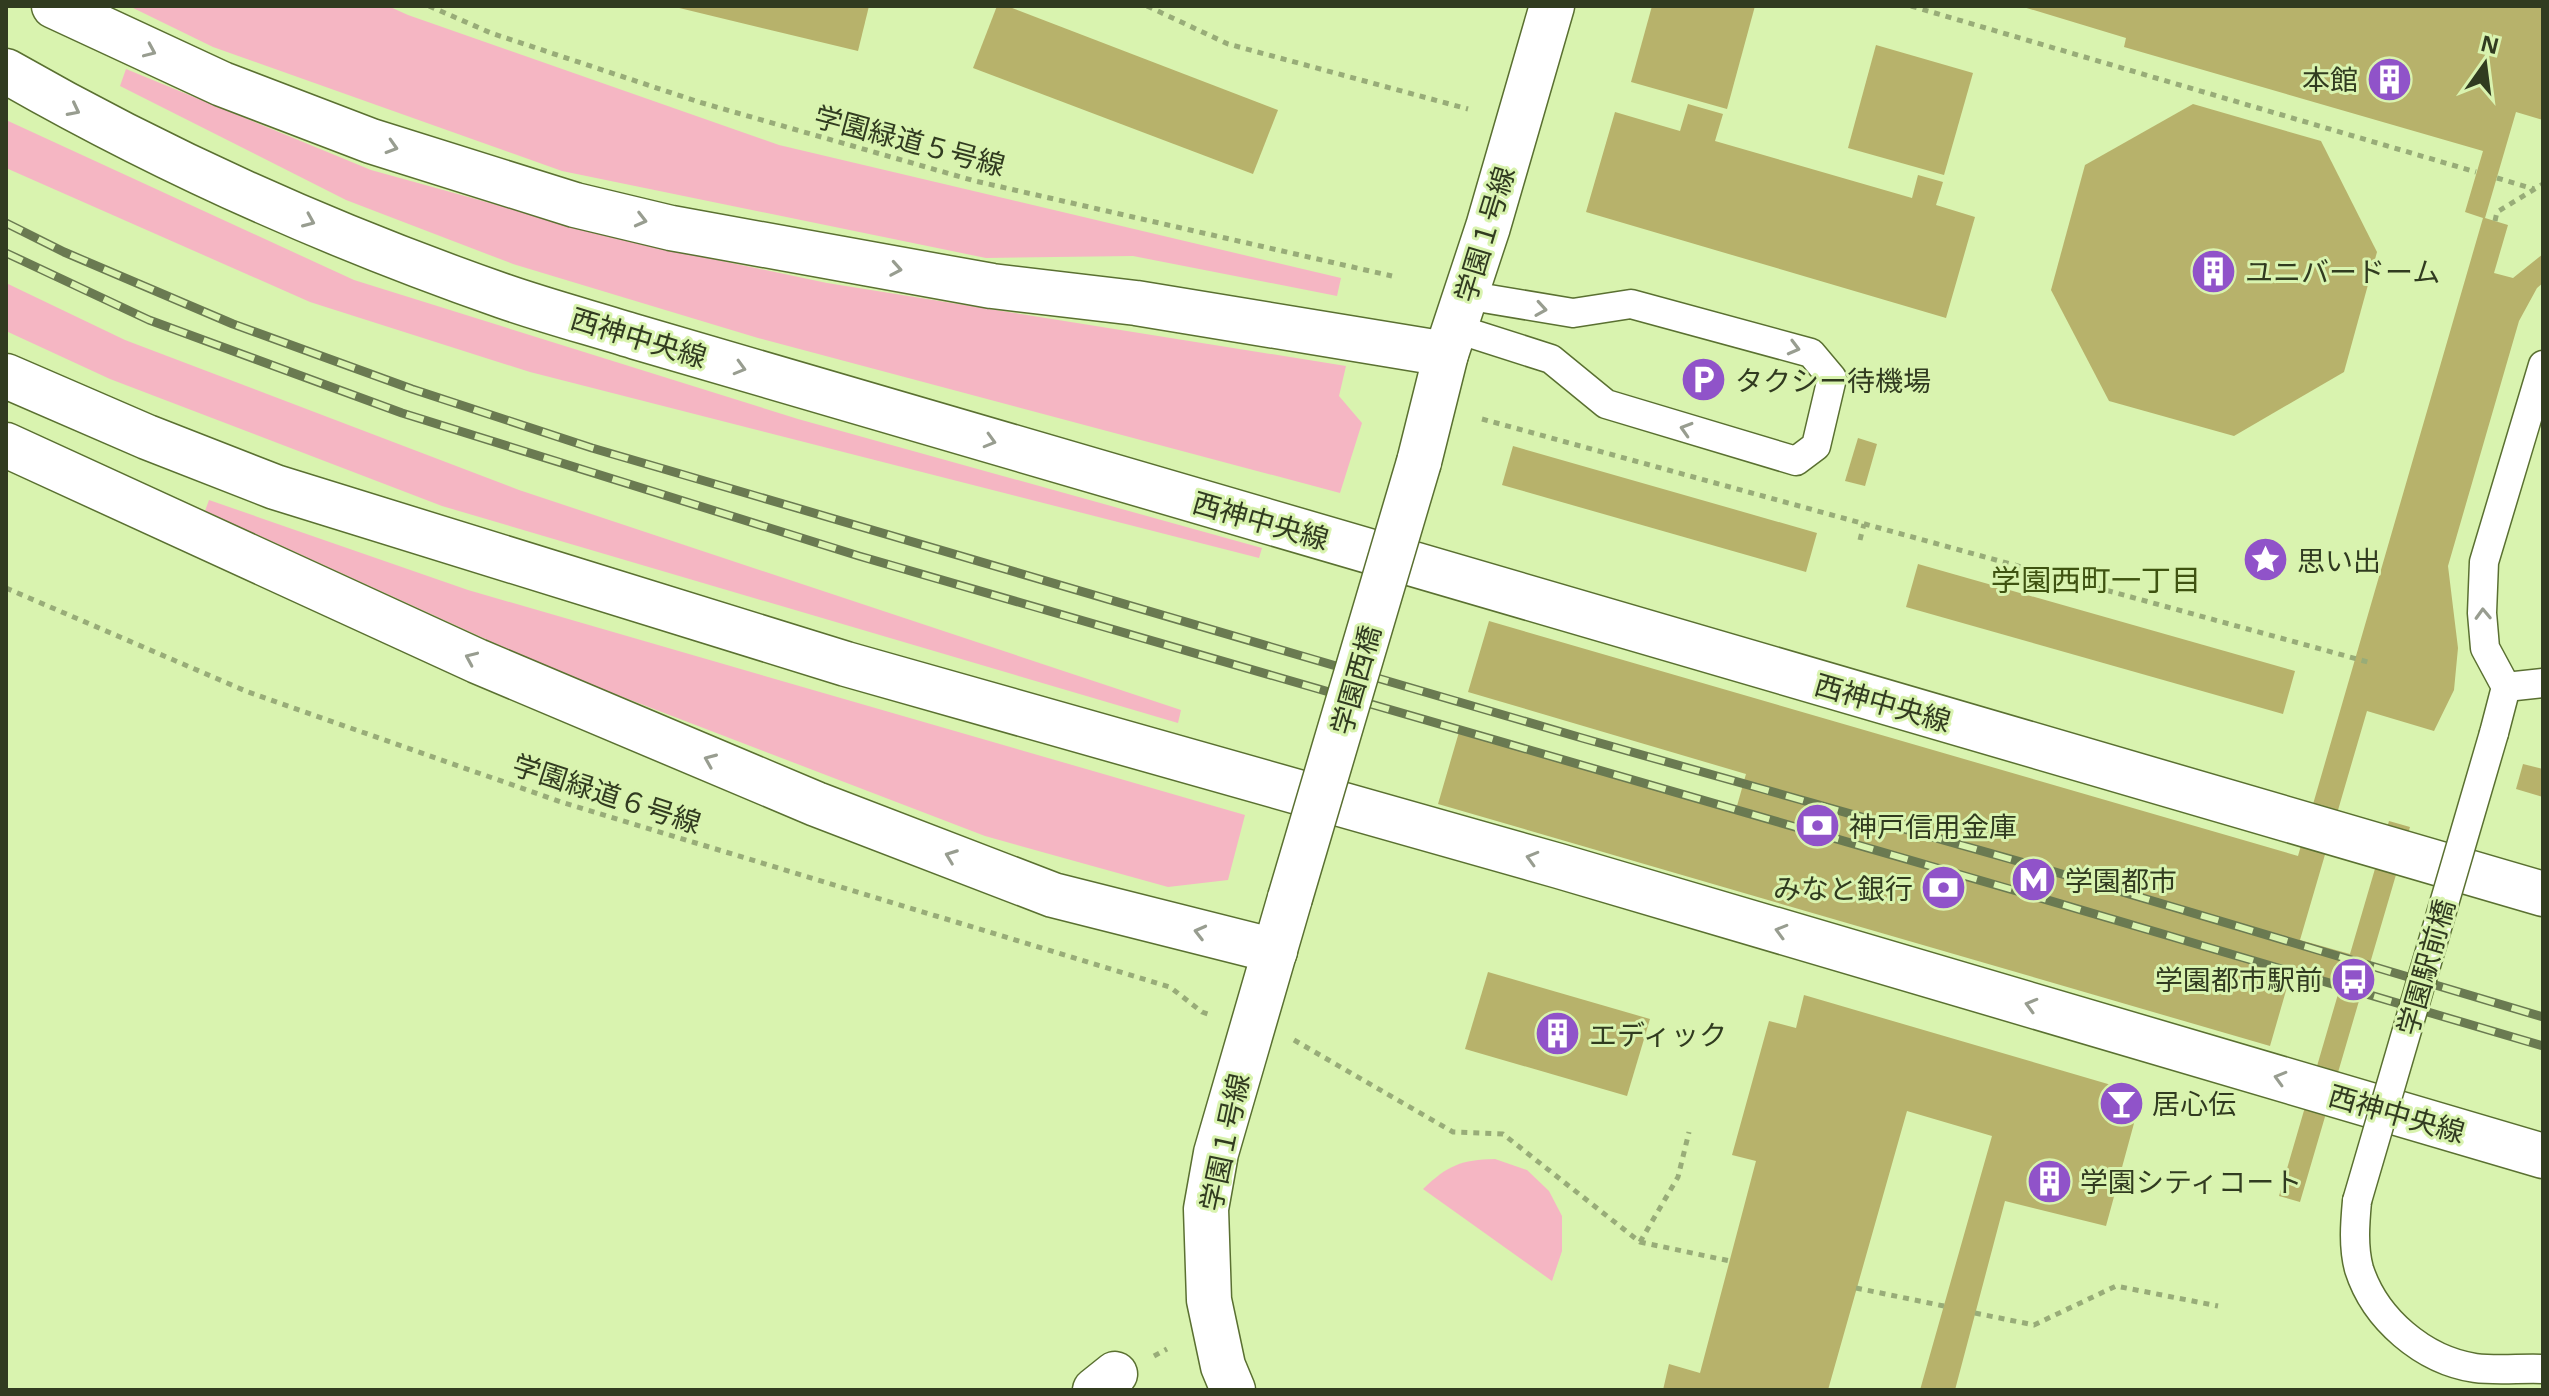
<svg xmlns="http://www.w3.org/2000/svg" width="2549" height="1396" viewBox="0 0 2549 1396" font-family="'Open Sans','Noto Sans JP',sans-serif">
<rect width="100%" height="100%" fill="#d9f3af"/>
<g fill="#f5b6c3">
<polygon points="129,6 388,6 408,15 779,145 1341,278 1337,296 1133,256 986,258 562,171 213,47"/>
<polygon points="126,69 371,170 627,241 827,283 1346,366 1339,396 1362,423 1340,493 758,338 513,264 346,200 120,86"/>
<polygon points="6,120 354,280 798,419 1262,548 1259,558 530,372 310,302 6,168"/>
<polygon points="6,283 125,340 519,490 1181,710 1178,723 442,506 110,379 6,331"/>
<polygon points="209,500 468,590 1245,815 1228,880 1168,887 985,836 560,673 205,511"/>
<path d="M1495 1159 1527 1170 1549 1191 1562 1216V1251L1552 1281 1423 1189C1448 1165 1461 1160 1495 1159Z"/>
</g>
<g fill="#b7b26b">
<polygon points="671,6 869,6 858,51"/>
<polygon points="997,6 1007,6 1278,110 1253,174 973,68"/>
<polygon points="1652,6 1755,6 1727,109 1631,82"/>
<polygon points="2020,6 2543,6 2543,120 2516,112 2485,218 2508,225 2494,273 2513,278 2543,254 2543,283 2537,288 2519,321 2448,566 2458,648 2454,690 2434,731 2367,711 2300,940 2350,954 2389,821 2410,827 2300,1202 2279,1196 2341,984 2292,970 2270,1046 1438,804 1459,732 1735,813 1746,774 1468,692 1489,621 2298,856 2483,218 2465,212 2483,151 2124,47 2126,38"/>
<polygon points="1876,45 1973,73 1944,175 1848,148"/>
<polygon points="1688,104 1723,114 1715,141 1912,198 1918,175 1943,182 1936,205 1975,217 1946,318 1586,212 1615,112 1680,131"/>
<polygon points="2193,104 2321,141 2377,252 2344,372 2234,436 2109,401 2051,290 2085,165"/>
<polygon points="1858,438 1877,444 1865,486 1845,481"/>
<polygon points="1513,446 1817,533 1806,572 1502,485"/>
<polygon points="1918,564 2295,671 2283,714 1906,607"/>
<polygon points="2523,764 2543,769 2543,797 2516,789"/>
<polygon points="1488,972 1650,1019 1627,1096 1465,1049"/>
<polygon points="1804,995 2142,1094 2106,1226 2005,1201 1955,1390 1920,1390 1992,1136 1907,1111 1828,1390 1663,1390 1669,1364 1700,1373 1756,1161 1732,1155 1769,1021 1796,1028"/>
</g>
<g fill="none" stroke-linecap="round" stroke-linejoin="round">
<defs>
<g id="service">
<polyline points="1454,328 1551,359 1606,404 1796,461 1816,446 1832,378 1811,353 1631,304 1573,313 1465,295"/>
<polyline points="2506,687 2543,683"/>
<polyline points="2494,733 2506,687 2485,648 2482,613 2484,562 2543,365"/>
<path d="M2357 1201C2355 1223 2353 1247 2359 1269 2375 1319 2423 1360 2475 1368 2497 1371 2521 1368 2543 1369"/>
</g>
<polyline id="minor" points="1095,1390 1115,1374"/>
<g id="tertiary">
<polyline points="54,6 222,84 371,141 575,205 671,228 992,286 1136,303 1446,354"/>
<path d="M6 71C163 161 331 236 503 296 546 311 591 323 636 337L2543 894"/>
<polyline points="6,376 147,437 275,487 846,664 1559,866 2543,1156"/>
<polyline points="6,445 477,661 816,804 1053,895 1275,951"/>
<polyline points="1419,462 1446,354 1488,227 1552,6"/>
<polyline points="1233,1390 1223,1366 1209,1300 1206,1209 1216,1153 1290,898"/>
</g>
</defs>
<use href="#service" stroke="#5a7031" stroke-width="31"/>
<use href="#minor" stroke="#5a7031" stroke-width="47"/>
<use href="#tertiary" stroke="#5a7031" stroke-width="47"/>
<g stroke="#98ac78" stroke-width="5" stroke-dasharray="6 6" stroke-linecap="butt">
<polyline points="429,6 491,33 699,102 975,181 1392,276"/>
<polyline points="1147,6 1228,44 1468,109"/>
<polyline points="1911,6 2476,172"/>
<polyline points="2497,178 2534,189"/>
<polyline points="2495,221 2497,212 2543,184"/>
<polyline points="1482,419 2368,662"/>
<polyline points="1860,540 1864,524"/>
<polyline points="6,588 248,692 561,802 1170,987 1202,1012 1208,1014"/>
<polyline points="1294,1040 1453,1132 1503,1134 1640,1242 1730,1261"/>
<polyline points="1640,1242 1678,1177 1689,1132"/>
<polyline points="1856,1288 1944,1306"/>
<polyline points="1975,1313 2034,1325 2116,1286 2218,1306"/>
<polyline points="1154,1356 1167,1349"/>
</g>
<use href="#service" stroke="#fff" stroke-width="28"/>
<use href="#minor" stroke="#fff" stroke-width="44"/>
<use href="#tertiary" stroke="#fff" stroke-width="44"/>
<defs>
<g id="rail">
<polyline points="6,223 64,252 233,324 412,389 592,448 1582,738 2035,866 2543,1017"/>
<polyline points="6,253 149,320 402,413 859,556 2027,894 2543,1046"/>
</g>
</defs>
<use href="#rail" stroke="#6a7a51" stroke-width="9"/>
<use href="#rail" stroke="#d9f3af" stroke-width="6" stroke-dasharray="18" stroke-linecap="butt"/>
<defs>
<polyline id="service-bridge" points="2357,1201 2494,733"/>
<polyline id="tertiary-bridge" points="1290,898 1419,462"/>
</defs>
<use href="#service-bridge" stroke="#5a7031" stroke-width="31" stroke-linecap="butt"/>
<use href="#tertiary-bridge" stroke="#5a7031" stroke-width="47" stroke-linecap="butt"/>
<use href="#service-bridge" stroke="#fff" stroke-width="28"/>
<use href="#tertiary-bridge" stroke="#fff" stroke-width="44"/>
</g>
<defs><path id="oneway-chevron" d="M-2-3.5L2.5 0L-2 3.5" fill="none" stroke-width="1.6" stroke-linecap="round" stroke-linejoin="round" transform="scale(2)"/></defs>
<g stroke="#989d90">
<use href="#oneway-chevron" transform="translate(150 51) rotate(24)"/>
<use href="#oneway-chevron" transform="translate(74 110) rotate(27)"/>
<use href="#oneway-chevron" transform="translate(392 147) rotate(17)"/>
<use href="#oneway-chevron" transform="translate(641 220) rotate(14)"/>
<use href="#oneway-chevron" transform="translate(309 221) rotate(23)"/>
<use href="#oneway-chevron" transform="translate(896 269) rotate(10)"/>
<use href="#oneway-chevron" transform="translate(1541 309) rotate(9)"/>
<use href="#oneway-chevron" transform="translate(1794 348) rotate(15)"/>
<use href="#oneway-chevron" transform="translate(740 368) rotate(16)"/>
<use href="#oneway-chevron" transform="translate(1686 429) rotate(-163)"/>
<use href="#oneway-chevron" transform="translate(990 441) rotate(16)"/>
<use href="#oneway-chevron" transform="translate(2483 614) rotate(-92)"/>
<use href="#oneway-chevron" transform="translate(471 658) rotate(-156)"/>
<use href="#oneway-chevron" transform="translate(710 760) rotate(-157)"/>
<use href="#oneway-chevron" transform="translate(951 856) rotate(-159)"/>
<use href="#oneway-chevron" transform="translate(1532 858) rotate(-164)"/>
<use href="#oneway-chevron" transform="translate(1781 931) rotate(-164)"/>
<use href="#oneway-chevron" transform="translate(1200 932) rotate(-166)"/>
<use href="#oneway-chevron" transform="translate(2031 1005) rotate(-164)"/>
<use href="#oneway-chevron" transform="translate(2280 1078) rotate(-164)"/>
</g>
<defs>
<symbol id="building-disc" viewBox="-11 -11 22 22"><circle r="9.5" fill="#9053c9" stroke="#d9f3af"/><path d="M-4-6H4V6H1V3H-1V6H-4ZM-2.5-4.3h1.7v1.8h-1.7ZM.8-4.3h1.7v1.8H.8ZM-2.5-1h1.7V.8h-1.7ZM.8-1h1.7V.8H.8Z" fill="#fff"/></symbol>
<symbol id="parking-disc" viewBox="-11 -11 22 22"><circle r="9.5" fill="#9053c9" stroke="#d9f3af"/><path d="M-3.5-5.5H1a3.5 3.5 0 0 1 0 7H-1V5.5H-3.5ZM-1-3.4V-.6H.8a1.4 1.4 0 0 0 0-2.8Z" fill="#fff"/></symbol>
<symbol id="sight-disc" viewBox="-11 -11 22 22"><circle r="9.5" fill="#9053c9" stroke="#d9f3af"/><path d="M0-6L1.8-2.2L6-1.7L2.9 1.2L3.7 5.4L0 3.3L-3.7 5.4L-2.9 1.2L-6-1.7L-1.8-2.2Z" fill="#fff"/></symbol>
<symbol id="bank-disc" viewBox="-11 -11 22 22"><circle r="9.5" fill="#9053c9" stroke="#d9f3af"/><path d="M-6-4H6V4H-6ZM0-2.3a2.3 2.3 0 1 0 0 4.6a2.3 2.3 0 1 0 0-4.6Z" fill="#fff"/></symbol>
<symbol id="metro-disc" viewBox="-11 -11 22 22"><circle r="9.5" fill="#9053c9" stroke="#d9f3af"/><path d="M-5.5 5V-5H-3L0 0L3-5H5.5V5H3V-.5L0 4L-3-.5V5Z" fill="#fff"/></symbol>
<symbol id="bus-disc" viewBox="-11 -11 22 22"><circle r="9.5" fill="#9053c9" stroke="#d9f3af"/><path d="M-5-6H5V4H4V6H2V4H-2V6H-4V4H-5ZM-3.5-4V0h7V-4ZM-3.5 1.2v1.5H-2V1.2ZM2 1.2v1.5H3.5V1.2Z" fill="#fff"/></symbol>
<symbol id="bar-disc" viewBox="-11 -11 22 22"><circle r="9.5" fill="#9053c9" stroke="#d9f3af"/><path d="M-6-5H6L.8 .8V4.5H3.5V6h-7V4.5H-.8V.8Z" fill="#fff"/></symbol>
</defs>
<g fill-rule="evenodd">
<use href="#building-disc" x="2364" y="54" width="51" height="51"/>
<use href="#building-disc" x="2188" y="246" width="51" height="51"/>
<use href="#parking-disc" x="1678" y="354" width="51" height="51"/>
<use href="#sight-disc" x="2240" y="534" width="51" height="51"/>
<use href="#bank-disc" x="1792" y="800" width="51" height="51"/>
<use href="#metro-disc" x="2008" y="854" width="51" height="51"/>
<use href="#bank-disc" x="1918" y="862" width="51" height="51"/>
<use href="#bus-disc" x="2328" y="954" width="51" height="51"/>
<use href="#building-disc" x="1532" y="1008" width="51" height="51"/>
<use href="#bar-disc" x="2096" y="1078" width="51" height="51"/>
<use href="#building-disc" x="2024" y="1156" width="51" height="51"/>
</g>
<g text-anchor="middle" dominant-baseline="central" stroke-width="6" stroke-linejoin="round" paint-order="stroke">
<g font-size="28" fill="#313b20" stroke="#d9f3af" text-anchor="start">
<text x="2358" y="79" text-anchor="end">本館</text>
<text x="2245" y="271">ユニバードーム</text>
<text x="1735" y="380">タクシー待機場</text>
<text x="2297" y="560">思い出</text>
<text x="1849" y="826">神戸信用金庫</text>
<text x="2065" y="880">学園都市</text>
<text x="1913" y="888" text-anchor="end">みなと銀行</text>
<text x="2323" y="979" text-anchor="end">学園都市駅前</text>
<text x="1589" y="1034">エディック</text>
<text x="2152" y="1103">居心伝</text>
<text x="2080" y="1181">学園シティコート</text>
</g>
<g font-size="28" fill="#313b20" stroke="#d9f3af">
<text transform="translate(910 140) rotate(15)">学園緑道５号線</text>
<text transform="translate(1484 234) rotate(-73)">学園１号線</text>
<text transform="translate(639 337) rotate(17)">西神中央線</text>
<text transform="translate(1261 520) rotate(16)">西神中央線</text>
<text transform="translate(1355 680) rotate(-74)">学園西橋</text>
<text transform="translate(1883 702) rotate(16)">西神中央線</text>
<text transform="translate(607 793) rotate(18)">学園緑道６号線</text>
<text transform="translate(2425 967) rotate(-74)">学園駅前橋</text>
<text transform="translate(2397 1113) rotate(16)">西神中央線</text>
<text transform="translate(1224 1142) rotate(-78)">学園１号線</text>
</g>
<g font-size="30" fill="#3f5311" stroke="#d9f3af">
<text x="2096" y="579">学園西町一丁目</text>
</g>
</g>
<rect width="2549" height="1396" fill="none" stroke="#313b20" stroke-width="16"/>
<g transform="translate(2485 64) rotate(14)" stroke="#d9f3af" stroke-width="6" paint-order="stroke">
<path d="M0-6L14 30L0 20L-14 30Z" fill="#313b20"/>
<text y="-12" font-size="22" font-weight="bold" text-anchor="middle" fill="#313b20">N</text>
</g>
</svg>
